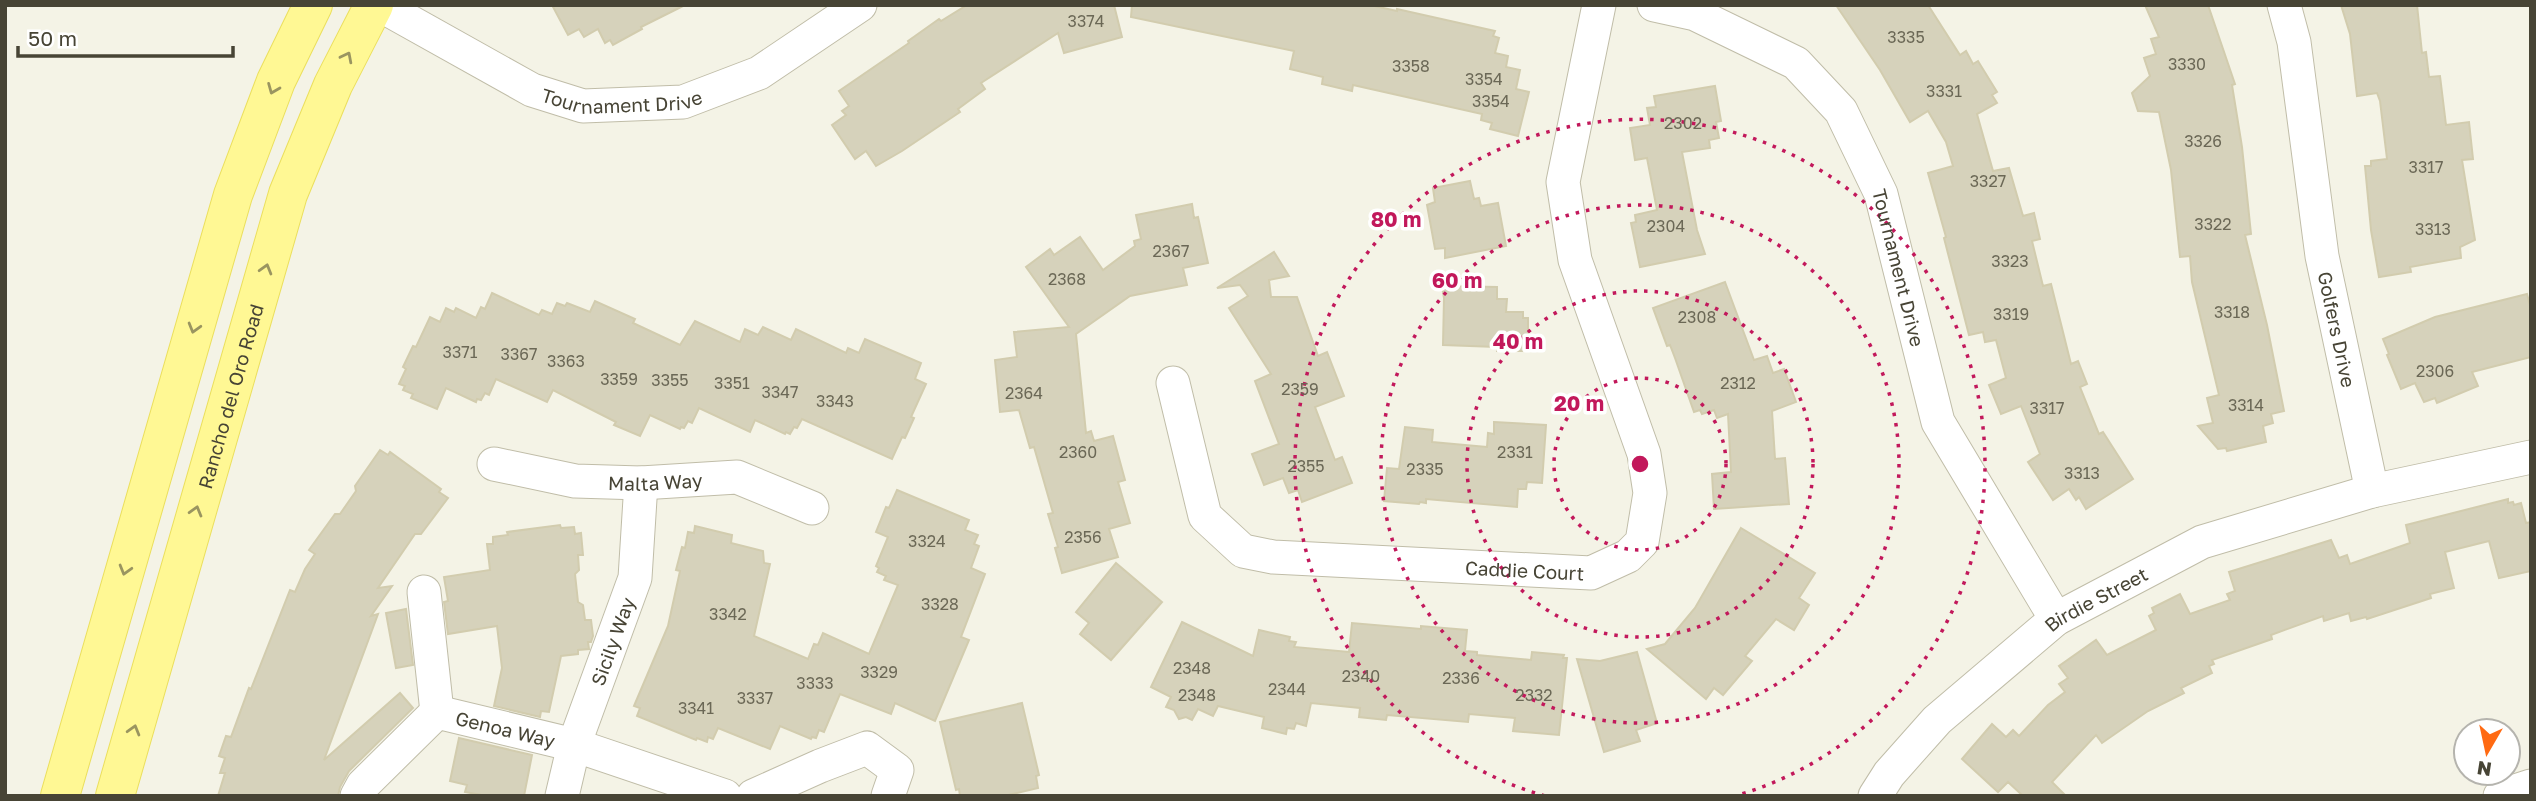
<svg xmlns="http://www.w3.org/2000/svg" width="2536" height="801" viewBox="0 0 2536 801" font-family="'Golos Text',sans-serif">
<rect width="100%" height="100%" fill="#f4f3e6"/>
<g fill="#d6d2bb" stroke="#d2ccae" stroke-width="2">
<polygon points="552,5 685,5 641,27 642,29 613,45 610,40 605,43 598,29 584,37 579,29 568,35"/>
<polygon points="967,5 1114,5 1122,37 1064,53 1058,33 981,83 985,89 958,109 960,112 902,151 876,166 866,151 855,159 832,125 846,115 842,111 849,106 839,91 909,43 908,41 939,19 941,21"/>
<polygon points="1132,5 1370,5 1397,11 1397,9 1495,31 1493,36 1499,38 1495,53 1508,56 1506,67 1520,70 1516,89 1529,92 1518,136 1490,129 1492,123 1481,120 1482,114 1353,85 1352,91 1322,84 1323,77 1290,69 1294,51 1131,17"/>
<polygon points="1836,5 1928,5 1960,55 1966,51 1973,64 1978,61 1997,92 1992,95 1997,103 1977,114 1993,171 2009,168 2023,216 2034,213 2040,239 2032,241 2043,286 2051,284 2071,364 2078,361 2087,384 2080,387 2099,434 2103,432 2133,479 2086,509 2079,497 2076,500 2069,489 2053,500 2028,462 2040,454 2021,406 2001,414 1989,385 2006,378 1996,340 1985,342 1983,332 1969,335 1944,238 1946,237 1928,173 1953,166 1946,142 1928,111 1910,122 1880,70"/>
<polygon points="2145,5 2208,5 2235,84 2232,85 2242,147 2251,234 2245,235 2267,325 2284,411 2271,414 2273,423 2263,426 2266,442 2227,451 2226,448 2218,449 2198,426 2213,423 2207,398 2219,395 2192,282 2190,256 2180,257 2171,170 2159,112 2138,111 2132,93 2150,76 2144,58 2156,54 2151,39 2159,37"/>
<polygon points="2341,5 2417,5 2422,53 2426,52 2429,77 2440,76 2446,125 2469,122 2473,159 2462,160 2475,240 2460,247 2461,258 2410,267 2411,272 2379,277 2371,230 2365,166 2371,166 2371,161 2387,159 2380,101 2377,93 2357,96 2350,34"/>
<polygon points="1715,86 1721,121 1716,122 1719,138 1709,140 1710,148 1682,152 1697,230 1705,254 1640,267 1631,223 1636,222 1635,215 1657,210 1647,158 1635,160 1630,128 1650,125 1647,108 1656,107 1654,96"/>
<polygon points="1470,181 1474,199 1479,198 1481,206 1498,203 1506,246 1445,258 1445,248 1435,249 1427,205 1435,202 1433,188"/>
<polygon points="1192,204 1194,218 1198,217 1208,263 1183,268 1187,285 1130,296 1076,334 1086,433 1091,431 1094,441 1113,436 1125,480 1118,482 1130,523 1109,529 1118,557 1062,573 1055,548 1058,547 1048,514 1053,513 1034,447 1030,448 1019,410 1000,412 995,360 1017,357 1014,332 1069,327 1026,267 1050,249 1054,255 1080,237 1103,270 1135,246 1134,241 1141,239 1136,215"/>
<polygon points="1274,252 1289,276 1269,280 1271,297 1297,297 1318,356 1327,352 1344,396 1315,407 1335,460 1342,457 1352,483 1302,502 1298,490 1289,493 1283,478 1264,485 1252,454 1279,444 1255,381 1271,374 1229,308 1248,296 1240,285 1217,288"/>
<polygon points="1725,282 1754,360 1767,356 1773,373 1784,369 1796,402 1772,411 1775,459 1785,458 1789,504 1714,509 1712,474 1731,472 1728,414 1717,418 1714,410 1702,414 1700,410 1694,412 1675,358 1670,345 1667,346 1653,308"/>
<polygon points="1442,286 1497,287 1497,299 1507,299 1506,312 1523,312 1523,318 1528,318 1528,351 1497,351 1497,347 1443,345 1444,298"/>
<polygon points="492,293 539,315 542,310 552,314 557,303 565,306 567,303 590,312 595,301 635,319 633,323 680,345 695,321 740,342 745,329 758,335 763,327 791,340 796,329 846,353 848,348 859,353 865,339 921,363 915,379 926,384 911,417 914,418 905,438 902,437 892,459 802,419 797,428 794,427 790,434 786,432 785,434 755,420 750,432 699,408 692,423 688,421 684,428 681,427 680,429 650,415 640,436 614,425 616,422 553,390 547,402 496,379 489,395 485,393 481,400 477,399 476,402 446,388 437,409 411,398 413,394 403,390 405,386 399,384 406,369 403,367 413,346 416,347 430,317 440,322 446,308 454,312 456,308 476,318 481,307 485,309"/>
<polygon points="2527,294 2531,309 2531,357 2472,372 2478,386 2437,403 2435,398 2424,402 2415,383 2401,389 2387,355 2389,354 2383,339 2435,317"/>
<polygon points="1494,422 1546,425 1542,483 1527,482 1526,489 1518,489 1517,507 1426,499 1426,503 1420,502 1419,504 1384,501 1387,468 1399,469 1405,427 1433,430 1432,442 1487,447 1488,433 1494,434"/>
<polygon points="380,450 388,455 390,452 441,489 439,492 448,498 421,534 415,534 378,588 392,586 371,616 378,614 324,760 400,693 413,708 349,771 340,787 338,796 218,796 225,773 220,773 225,758 219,756 226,736 231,737 249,688 251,689 290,590 295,592 305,569 315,554 309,550 335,514 340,514 356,491 355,486"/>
<polygon points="897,490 969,520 965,530 978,535 974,544 979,546 971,568 985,574 961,637 969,640 935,721 895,703 891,714 840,694 824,732 819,730 816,738 812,737 811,739 780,726 770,749 718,728 713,739 708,737 707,742 697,738 696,740 637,716 640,708 634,706 668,626 680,571 676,570 682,547 685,548 688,532 694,533 695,526 732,535 731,543 763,551 764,563 770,564 754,636 808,659 814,644 818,645 823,633 869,654 898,585 884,580 886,576 877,572 879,568 876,566 888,537 876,532 886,507 889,508"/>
<polygon points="2508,499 2508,503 2513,502 2514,505 2521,503 2526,523 2531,522 2531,571 2499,578 2489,541 2445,552 2454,588 2430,594 2431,598 2367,619 2366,617 2351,621 2349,613 2324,621 2323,616 2271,635 2272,639 2212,660 2214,664 2209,666 2212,673 2181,688 2184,693 2148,711 2102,743 2096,735 2052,782 2066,796 2023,796 2008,782 1998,792 1962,759 1992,724 2006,737 2013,730 2019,736 2048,705 2065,692 2059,684 2068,678 2059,666 2096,640 2107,655 2156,630 2149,616 2154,613 2152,608 2180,594 2190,614 2230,600 2227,594 2235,591 2229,572 2331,540 2339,558 2347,555 2350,564 2410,543 2406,525"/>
<polygon points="560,525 561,528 574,527 575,534 581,533 583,555 578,555 579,570 575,574 578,602 583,605 585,620 591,620 593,636 591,642 588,642 589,649 578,650 578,654 561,656 549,712 541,711 540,717 494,706 502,668 497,626 448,634 444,602 448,601 444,577 490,570 487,544 493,544 493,537 508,535 507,532"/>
<polygon points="1741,528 1815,573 1799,598 1809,605 1794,630 1776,619 1745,656 1752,661 1723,695 1714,688 1706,699 1647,649 1665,644 1695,608"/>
<polygon points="1116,563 1162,602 1111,660 1080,634 1089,623 1076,612"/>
<polygon points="406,609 413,665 396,668 386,613"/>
<polygon points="1182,622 1253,656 1259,630 1290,637 1289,641 1296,642 1294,647 1349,652 1352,623 1421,629 1421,626 1467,630 1465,651 1477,652 1477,655 1531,660 1532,652 1564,655 1563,658 1567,658 1559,735 1513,731 1515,718 1469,714 1468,722 1387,715 1386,720 1359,717 1360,708 1311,703 1306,726 1296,723 1294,729 1287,728 1286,734 1262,728 1264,717 1218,706 1213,716 1198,709 1192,720 1186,717 1179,719 1174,710 1166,707 1171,697 1151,687"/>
<polygon points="1637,652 1657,723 1636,730 1640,741 1604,752 1577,659 1600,661"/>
<polygon points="1022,703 1039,775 1036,776 1038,788 1004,796 960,796 959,789 956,790 940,722"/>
<polygon points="459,738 532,755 524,796 487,796 465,792 467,785 450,781"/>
</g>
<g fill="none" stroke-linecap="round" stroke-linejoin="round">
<defs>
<g id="minor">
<path id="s1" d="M380 5 532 90 583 106 683 102 759 73 860 5"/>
<path id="s2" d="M1654 5 1695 14 1796 63 1841 111 1881 194 1938 422 2056 619"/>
<path id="s3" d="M2284 5 2294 42 2322 256 2372 491"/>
<path id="s4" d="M1173 383 1205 516 1243 551 1273 557 1591 573 1628 556 1642 542 1650 493 1644 454 1575 260 1563 182 1599 5"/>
<path id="s5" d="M494 464 575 481 641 483 737 477 812 508"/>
<polyline points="424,592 437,712"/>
<path id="s6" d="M357 796 363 785 437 712 574 745 725 796"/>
<path id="s7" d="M562 796 574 745 635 578 641 483"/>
<polyline points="753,796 820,766 867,748 897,770 888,796"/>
<path id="s8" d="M1875 796 1889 774 1937 720 2056 619 2202 542 2372 491 2531 457"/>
<polyline points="2500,796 2531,786"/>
</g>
<g id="major">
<polyline points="60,796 233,195 276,81 313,5"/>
<path id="s9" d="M115 796 288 194 333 85 374 5"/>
</g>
</defs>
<use href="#minor" stroke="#c0bda8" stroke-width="35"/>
<use href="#major" stroke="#ebdf5d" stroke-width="40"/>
<use href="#minor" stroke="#fff" stroke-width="33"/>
<use href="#major" stroke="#fff894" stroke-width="38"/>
</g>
<defs><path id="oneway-chevron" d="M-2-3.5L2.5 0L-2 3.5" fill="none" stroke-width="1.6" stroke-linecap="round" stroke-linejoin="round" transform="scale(1.75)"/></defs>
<g stroke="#9a9560">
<use href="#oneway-chevron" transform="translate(347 57) rotate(-63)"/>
<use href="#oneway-chevron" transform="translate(273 89) rotate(112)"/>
<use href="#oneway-chevron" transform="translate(266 269) rotate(-74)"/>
<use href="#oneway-chevron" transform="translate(194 328) rotate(106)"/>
<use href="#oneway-chevron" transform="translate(196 511) rotate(-74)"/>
<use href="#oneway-chevron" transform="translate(125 570) rotate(106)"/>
<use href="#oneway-chevron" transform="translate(134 730) rotate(-74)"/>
</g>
<g fill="none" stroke="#c2185b" stroke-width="3.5" stroke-dasharray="3.5 7">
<circle cx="1640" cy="464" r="86"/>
<circle cx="1640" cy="464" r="173"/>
<circle cx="1640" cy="464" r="259"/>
<path d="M1545 796A345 345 0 1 1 1735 796"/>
</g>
<g text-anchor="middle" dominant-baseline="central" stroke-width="7" stroke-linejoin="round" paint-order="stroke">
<g font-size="16" fill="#6b6856">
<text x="1086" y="21">3374</text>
<text x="1906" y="37">3335</text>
<text x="2187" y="64">3330</text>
<text x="1411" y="66">3358</text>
<text x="1484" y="79">3354</text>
<text x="1944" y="91">3331</text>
<text x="1491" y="101">3354</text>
<text x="1683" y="123">2302</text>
<text x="2203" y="141">3326</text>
<text x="2426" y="167">3317</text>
<text x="1988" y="181">3327</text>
<text x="2213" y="224">3322</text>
<text x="1666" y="226">2304</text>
<text x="2433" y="229">3313</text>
<text x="1171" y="251">2367</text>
<text x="2010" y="261">3323</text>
<text x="1067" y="279">2368</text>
<text x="2232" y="312">3318</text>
<text x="2011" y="314">3319</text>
<text x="1697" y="317">2308</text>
<text x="460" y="352">3371</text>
<text x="519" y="354">3367</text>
<text x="566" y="361">3363</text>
<text x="2435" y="371">2306</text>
<text x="619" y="379">3359</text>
<text x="670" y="380">3355</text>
<text x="732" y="383">3351</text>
<text x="1738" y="383">2312</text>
<text x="1300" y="389">2359</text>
<text x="780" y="392">3347</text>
<text x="1024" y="393">2364</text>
<text x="835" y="401">3343</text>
<text x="2246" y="405">3314</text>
<text x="2047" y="408">3317</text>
<text x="1078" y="452">2360</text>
<text x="1515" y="452">2331</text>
<text x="1306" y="466">2355</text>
<text x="1425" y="469">2335</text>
<text x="2082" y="473">3313</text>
<text x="1083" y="537">2356</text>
<text x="927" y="541">3324</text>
<text x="940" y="604">3328</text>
<text x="728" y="614">3342</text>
<text x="1192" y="668">2348</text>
<text x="879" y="672">3329</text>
<text x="1361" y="676">2340</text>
<text x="1461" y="678">2336</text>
<text x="815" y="683">3333</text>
<text x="1287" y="689">2344</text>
<text x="1197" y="695">2348</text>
<text x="1534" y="695">2332</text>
<text x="755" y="698">3337</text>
<text x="696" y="708">3341</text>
</g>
<g font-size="19" fill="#474435" stroke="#fff">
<text stroke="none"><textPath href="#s1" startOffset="266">Tournament Drive</textPath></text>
<text stroke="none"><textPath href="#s2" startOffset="388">Tournament Drive</textPath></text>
<text stroke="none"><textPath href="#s3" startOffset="329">Golfers Drive</textPath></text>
<text stroke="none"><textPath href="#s9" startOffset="416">Rancho del Oro Road</textPath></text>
<text stroke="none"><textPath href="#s5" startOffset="163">Malta Way</textPath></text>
<text stroke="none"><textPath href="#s4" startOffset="471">Caddie Court</textPath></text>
<text stroke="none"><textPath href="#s8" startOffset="299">Birdie Street</textPath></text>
<text stroke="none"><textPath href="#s7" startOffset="163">Sicily Way</textPath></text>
<text stroke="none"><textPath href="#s6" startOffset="187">Genoa Way</textPath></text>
</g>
</g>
<circle cx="1640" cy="464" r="10" fill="#c2185b" stroke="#fff" stroke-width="3.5"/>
<g font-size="21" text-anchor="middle" font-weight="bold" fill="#c2185b" stroke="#fff" stroke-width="7" stroke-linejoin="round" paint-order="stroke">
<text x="1396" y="227">80 m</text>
<text x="1457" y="288">60 m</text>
<text x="1518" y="349">40 m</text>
<text x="1579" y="411">20 m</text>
</g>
<rect width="2536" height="801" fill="none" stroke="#474435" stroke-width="14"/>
<g transform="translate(2487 752) rotate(189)"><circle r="33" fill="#ffffff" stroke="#b5b4ae" stroke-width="2"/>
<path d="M0-5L12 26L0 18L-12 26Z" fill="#ff6a12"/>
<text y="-10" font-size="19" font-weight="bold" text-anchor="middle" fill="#474435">N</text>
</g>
<path d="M18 46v10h215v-10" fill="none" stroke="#474435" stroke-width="3.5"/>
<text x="28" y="46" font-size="21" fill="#474435" stroke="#ffffff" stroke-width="5" paint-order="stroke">50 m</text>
</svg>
